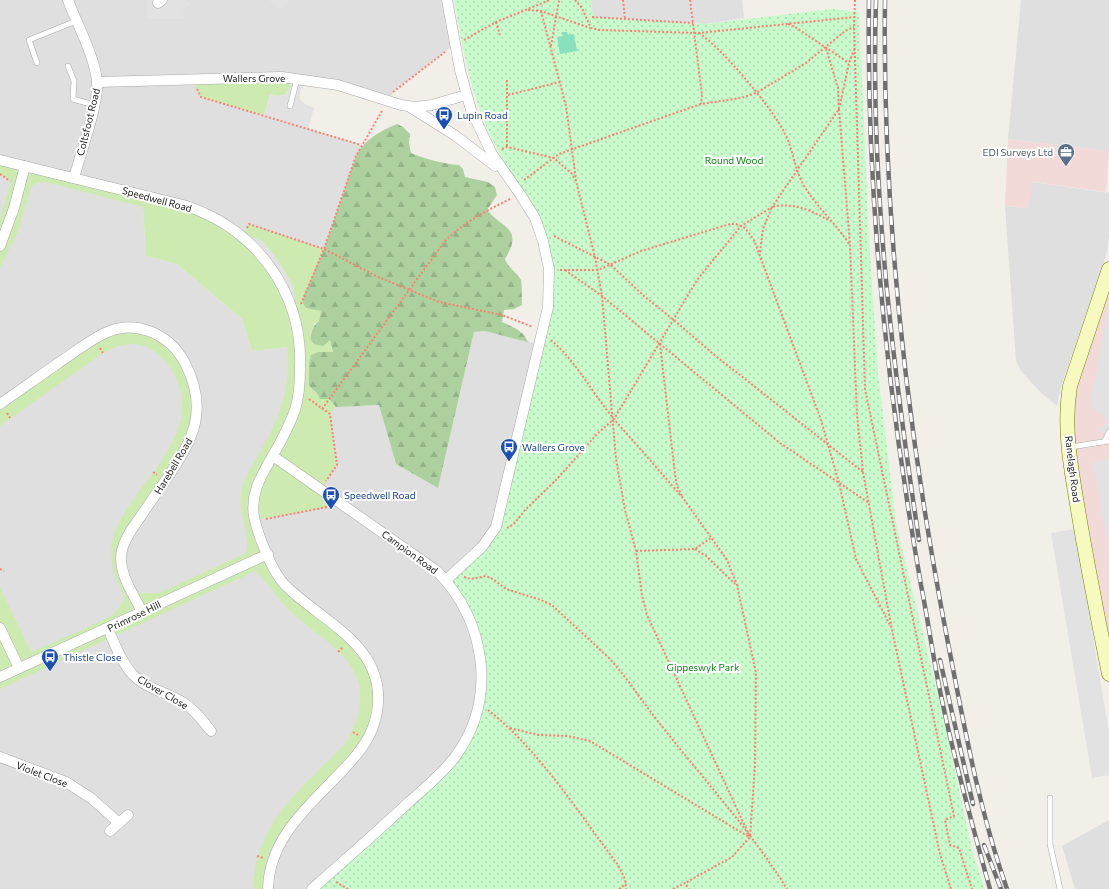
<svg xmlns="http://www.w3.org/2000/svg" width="1109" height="889" viewBox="0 0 1109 889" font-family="Commissioner,sans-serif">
<defs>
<pattern id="forest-firs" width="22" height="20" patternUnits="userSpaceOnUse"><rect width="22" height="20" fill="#add19e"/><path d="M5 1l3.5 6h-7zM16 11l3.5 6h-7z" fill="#95b388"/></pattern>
<pattern id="park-dots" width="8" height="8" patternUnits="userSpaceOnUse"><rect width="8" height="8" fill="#c8facc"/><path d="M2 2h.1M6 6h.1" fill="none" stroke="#acd6af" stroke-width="1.8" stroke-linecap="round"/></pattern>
</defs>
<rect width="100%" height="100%" fill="#f2efe9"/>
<g fill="#e0dfdf">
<polygon points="0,0 447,0 451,47 394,90 389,101 319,82 201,97 362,145 356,156 324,249 249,224 241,236 143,207 146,256 177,264 242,319 252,351 300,345 358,406 379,405 396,464 438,488 474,332 486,331 540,344 472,624 480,691 455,756 312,889 0,889"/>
<polygon points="591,0 742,0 744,18 705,24 592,17"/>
<polygon points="1021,0 1109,0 1109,151 1008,139"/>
<polygon points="1032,182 1109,193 1109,237 1106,256 1062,383 1057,406 1041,393 1021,371 1016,361 1005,206 1028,208"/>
<polygon points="1109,820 1109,889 1075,889 1062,846"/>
</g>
<g fill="#f2dad9">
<polygon points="1008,139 1109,151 1106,192 1033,182 1028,208 1005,206"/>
<polygon points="1109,269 1109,665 1068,448 1070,386"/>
</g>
<g fill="#cdebb0">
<polygon points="292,78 287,94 277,96 270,94 264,115 201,97 192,79"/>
<path d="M0 160 183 205 242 235 249 224 324 249 304 295 306 308 321 311 319 321 315 323 310 335 330 340 333 353 318 352 309 372C310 377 308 380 309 386L317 393 320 399H329L336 407 330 414 337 465 321 489 339 503 335 506 255 520 275 571 345 634 375 677 373 730 288 830 268 889H253C255 822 302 788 345 744 361 720 368 687 348 662 335 645 307 627 291 612 277 599 269 583 255 571L0 689V587L31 652C54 642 76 633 98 622 103 619 110 617 114 613 117 610 121 605 123 601 126 595 118 584 116 579 111 566 110 550 113 537 129 486 200 442 178 383 172 368 163 356 149 348 134 340 118 345 103 353L0 426V404L119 329 166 339 192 379 195 425 122 549 133 595 139 593H159L246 553C251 530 236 512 242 487 246 474 254 463 260 452 279 419 292 385 287 347L252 351 242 319 177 264 146 256 143 207 45 182 36 183 31 187 19 229 0 268V219L11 181 0 174Z"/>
</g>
<path fill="url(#forest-firs)" d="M397 124 403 127 410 134 409 143 411 153C425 159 445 164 459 165L463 169 465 177 488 182 495 187 497 195 487 210C503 229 524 228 505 259 508 268 517 272 521 280 522 282 522 302 522 305L514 309 504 310 502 322C513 327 523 330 528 342L485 331 474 332 438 488 396 464 379 405 336 407 329 399H320L317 393 309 386V364L311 355 318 352H333L330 340 323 346 316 345 311 340C310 334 313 325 319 321L321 311 306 308 303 303 304 295 324 249 356 156C365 139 380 131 397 124Z"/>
<path fill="url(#park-dots)" d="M454 0H591L593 17 705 24 832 9 859 12 869 240 878 373 896 523 937 691 973 853 985 889H312L446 768 476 715 479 648 446 580 488 540 542 334 547 257 510 174 512 172C475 121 465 61 454 0Z"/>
<polygon fill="#88e0be" points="562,32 567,32 568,35 574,34 577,51 560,54 557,37 563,36"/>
<g fill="#e2e2e2">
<polygon points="146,0 187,0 190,4 183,10 185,19 147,19"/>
<polygon points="269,0 290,0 279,10"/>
<polygon points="292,78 305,80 300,92 300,99 305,104 314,108 308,129 264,115 270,94 277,96 287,94"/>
<polygon points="247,236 263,241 282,266 294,288 296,316"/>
<polygon points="1109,303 1109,433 1096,430 1103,427 1107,422 1105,417 1090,406"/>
<polygon points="1109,459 1109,550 1093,462"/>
<polygon points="1075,529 1109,732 1109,775 1092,778 1051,533"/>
</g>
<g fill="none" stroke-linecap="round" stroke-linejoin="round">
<defs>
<g id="service">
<polyline points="37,63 29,40 76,21"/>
<polyline points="68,66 74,81 73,99 94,105"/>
<polyline points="290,106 297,79"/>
<polyline points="1104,442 1109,432"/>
<polyline points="1071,447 1109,441"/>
<polyline points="1050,798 1050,844 1060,889"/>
</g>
<g id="minor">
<path d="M68 0C77 25 95 56 97 82 99 103 80 155 74 178"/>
<polyline points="158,3 162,0"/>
<polyline points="97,82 282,77 338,85 401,105 415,107 432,105 466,95"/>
<polyline points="410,107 456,136 495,166"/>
<path d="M0 160 183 205C256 228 303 292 300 368 300 382 299 397 295 410 289 426 282 440 273 455 262 475 250 492 254 517 258 535 272 572 285 585 323 623 388 646 377 712 373 736 360 752 344 769 311 804 269 837 268 889"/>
<polyline points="0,246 14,208 25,166"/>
<path d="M0 404C19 391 38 377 57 364 72 354 87 342 103 334 134 318 169 333 185 363 197 386 201 411 191 436 182 460 156 493 141 516 134 526 125 537 122 550 117 572 133 593 142 612"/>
<path d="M273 456 437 571C486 622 498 698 455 757 442 774 425 788 409 802 378 831 345 860 312 889"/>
<polyline points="446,580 482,547 496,527 548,307 549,269 543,241 535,218 520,194 492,154 471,110 460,70 447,0"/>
<polyline points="0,628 19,668"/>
<path d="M108 629C115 644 121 662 133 675 147 689 167 692 184 703 195 710 203 721 211 731"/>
<polyline points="0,677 268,554"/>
<polyline points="0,757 66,782 91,798 119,823"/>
<polyline points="110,831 128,815"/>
</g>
<path id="secondary" d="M1109 269 1070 386C1063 428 1071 468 1078 510 1087 564 1098 619 1109 674"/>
</defs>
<use href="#service" stroke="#a9a9a9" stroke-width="6"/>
<use href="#minor" stroke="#a9a9a9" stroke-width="11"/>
<use href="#secondary" stroke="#707d05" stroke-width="15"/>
<g stroke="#fa8072" stroke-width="2" stroke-dasharray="2 2" stroke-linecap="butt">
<polyline points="575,0 582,8 591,28 599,30 699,33 855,17"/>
<polyline points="623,0 625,19"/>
<polyline points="690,0 702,95 701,104"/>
<polyline points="855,0 854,27 865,389 954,816 945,820 950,845 959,848 972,889"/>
<polyline points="528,10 541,11 590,28"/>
<polyline points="541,11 566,106 576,180"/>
<polyline points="592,17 693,23"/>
<polyline points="496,22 500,35"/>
<polyline points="788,24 795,27 849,63"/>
<path d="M699 33C721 47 773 109 784 132 793 148 794 167 803 184 817 208 835 222 849 244"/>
<polyline points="464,40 496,22 550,0"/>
<polyline points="551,46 559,0"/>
<polyline points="507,80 507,147"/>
<polyline points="197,89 201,97 361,145"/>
<polyline points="393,92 445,52"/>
<polyline points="508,95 560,82"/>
<polyline points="840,105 849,63 855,47"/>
<polyline points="839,109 850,245 857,415 863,472 892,630 940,854 951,889"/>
<polyline points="502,149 507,147 554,158 572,174 576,181 595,257 602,296 616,459 625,510 636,551 642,595 647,615 750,837"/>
<polyline points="0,174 10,181"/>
<polyline points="524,180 559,154 573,149 701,104 741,98 756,93 806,63 845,31 854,27"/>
<polyline points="247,228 249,224 324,249 378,277 439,302 502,315 533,327"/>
<polyline points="554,236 611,265 645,297 674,320 712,353 863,472"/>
<path d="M760 252 763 229 772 207C792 202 811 210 828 220"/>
<polyline points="560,270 598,270 641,251 730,224 736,224 745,228 754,240 821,420 839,483 856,559 891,627"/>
<polyline points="565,270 602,296 780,443 869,503"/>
<polyline points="301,304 324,249 356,156 382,111"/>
<path d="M551 340C577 362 592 393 614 419L697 280 741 226 772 207 839 109 838 88 826 48"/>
<polyline points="660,344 675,474 677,486 682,496"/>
<polyline points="100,348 103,353"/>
<polyline points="309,399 330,414 337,465 326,481"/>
<path d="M322 409 445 241C464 222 486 211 510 199"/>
<polyline points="7,413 10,418"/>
<polyline points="153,472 157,475"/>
<polyline points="266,519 327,507"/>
<polyline points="507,528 514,524 525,510 556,480 597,434 614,419 683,498 727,560 737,585 756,673 755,765 750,837 732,857 685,883"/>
<polyline points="695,549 706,556 735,584"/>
<polyline points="636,551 695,549 711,538"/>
<polyline points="0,569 4,571"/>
<path d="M464 577 471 579 486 576 493 579 506 589 541 600 552 605 611 660 629 682C678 753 741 815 787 889"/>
<polyline points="338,652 343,647"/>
<path d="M488 710C540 751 578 812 618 865L625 879 626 889"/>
<polyline points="510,728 538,735 568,736 590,741 749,837"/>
<polyline points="353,732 358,735"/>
<polyline points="257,856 263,858"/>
<polyline points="336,882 348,889"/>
<polyline points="619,889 626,884"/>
<polyline points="673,889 685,883 689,889"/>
</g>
<use href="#service" stroke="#fff" stroke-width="5"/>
<use href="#minor" stroke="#fff" stroke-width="10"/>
<use href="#secondary" stroke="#f7fabf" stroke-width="14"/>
<defs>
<g id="rail">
<path d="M869 0C866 196 887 392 921 585 929 625 934 665 943 705 956 767 973 828 990 889"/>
<path d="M876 0C870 181 892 361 919 540"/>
<path d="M885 0C882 216 907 431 948 643 964 725 979 810 1007 889"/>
<polyline points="940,660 973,804"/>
<polyline points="984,845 1001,889"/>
</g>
</defs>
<use href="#rail" stroke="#707070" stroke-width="4.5"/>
<use href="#rail" stroke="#fff" stroke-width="3" stroke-dasharray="9" stroke-linecap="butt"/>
</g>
<defs>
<symbol id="bus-pin" viewBox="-11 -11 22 30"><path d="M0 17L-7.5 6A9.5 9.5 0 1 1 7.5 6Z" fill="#1a4fb4" stroke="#fff"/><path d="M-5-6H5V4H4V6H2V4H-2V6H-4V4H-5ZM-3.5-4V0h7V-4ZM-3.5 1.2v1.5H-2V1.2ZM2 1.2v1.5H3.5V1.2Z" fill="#fff"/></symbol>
<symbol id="office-pin" viewBox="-11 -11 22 30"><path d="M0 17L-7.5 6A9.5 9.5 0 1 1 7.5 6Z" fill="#5c6f8a" stroke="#fff"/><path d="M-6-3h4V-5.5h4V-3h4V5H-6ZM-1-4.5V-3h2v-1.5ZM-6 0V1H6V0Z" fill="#fff"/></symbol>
</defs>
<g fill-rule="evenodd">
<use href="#bus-pin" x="434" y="105" width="20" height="27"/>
<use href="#office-pin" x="1056" y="142" width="20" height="27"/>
<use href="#bus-pin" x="499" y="437" width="20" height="27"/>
<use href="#bus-pin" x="321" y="485" width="20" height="27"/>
<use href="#bus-pin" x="40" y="647" width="20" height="27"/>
</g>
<g text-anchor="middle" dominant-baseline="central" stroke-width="4" stroke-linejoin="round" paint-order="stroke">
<g font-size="10" fill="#222" stroke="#fff">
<text x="254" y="78">Wallers Grove</text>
<text transform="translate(88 122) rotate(-76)">Coltsfoot Road</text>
<text transform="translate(157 199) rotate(15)">Speedwell Road</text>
<text transform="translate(173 466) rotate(-59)">Harebell Road</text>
<text transform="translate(1073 469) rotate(83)">Ranelagh Road</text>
<text transform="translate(410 552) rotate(36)">Campion Road</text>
<text transform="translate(134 616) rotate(-26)">Primrose Hill</text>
<text transform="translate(163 692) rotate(30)">Clover Close</text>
<text transform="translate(42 774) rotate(21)">Violet Close</text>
</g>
<g font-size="10" fill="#164399" stroke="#fff" text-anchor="start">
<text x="457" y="115">Lupin Road</text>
<text x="522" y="447">Wallers Grove</text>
<text x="344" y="495">Speedwell Road</text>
<text x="63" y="657">Thistle Close</text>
</g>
<g font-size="10" fill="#4e5e75" stroke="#fff" text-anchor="end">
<text x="1053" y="152">EDI Surveys Ltd</text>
</g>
<g font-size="10" fill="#0c8416" stroke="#fff">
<text x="734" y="160">Round Wood</text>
<text x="703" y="667">Gippeswyk Park</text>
</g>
</g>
</svg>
